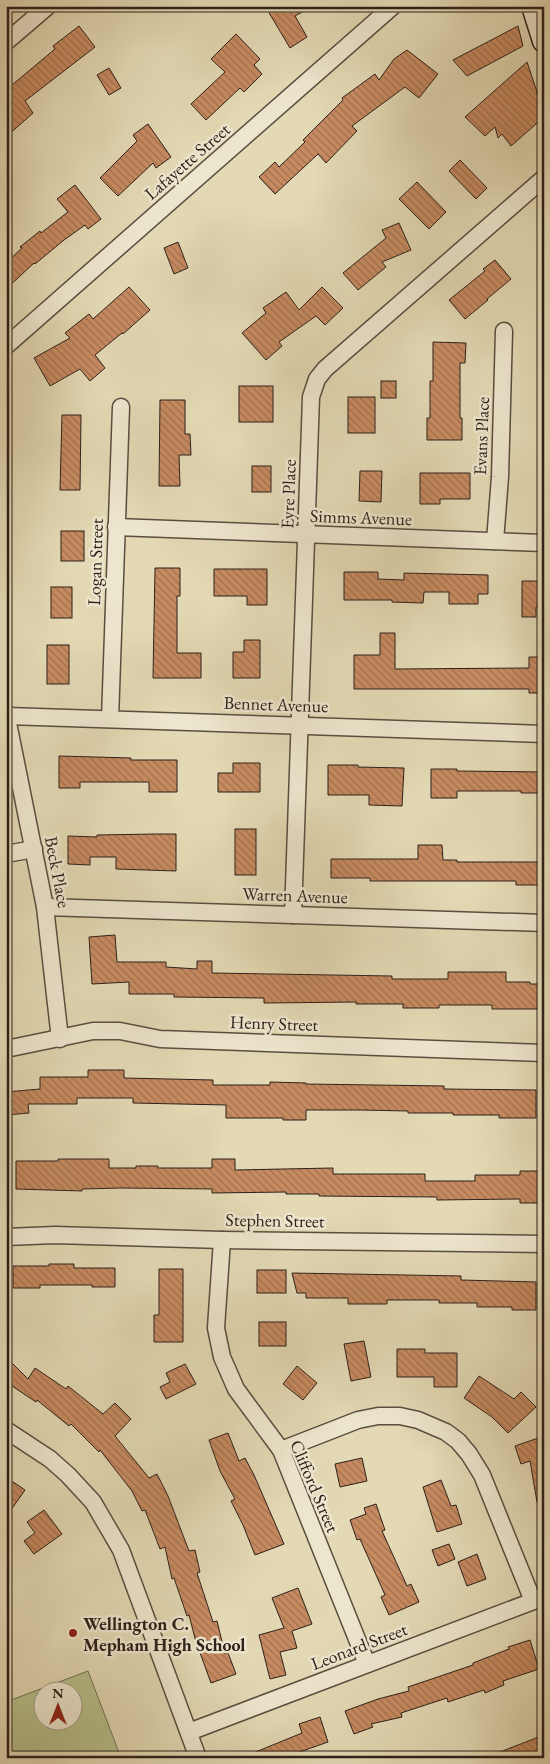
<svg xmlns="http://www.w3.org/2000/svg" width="550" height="1764" viewBox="0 0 550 1764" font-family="'EB Garamond',serif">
<defs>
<pattern id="building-back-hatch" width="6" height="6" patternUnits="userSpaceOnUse" patternTransform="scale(1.25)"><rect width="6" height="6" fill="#c78b61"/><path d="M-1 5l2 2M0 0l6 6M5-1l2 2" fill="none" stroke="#a2714f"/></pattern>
</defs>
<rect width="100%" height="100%" fill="#e3d9b4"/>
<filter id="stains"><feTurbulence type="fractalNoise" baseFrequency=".004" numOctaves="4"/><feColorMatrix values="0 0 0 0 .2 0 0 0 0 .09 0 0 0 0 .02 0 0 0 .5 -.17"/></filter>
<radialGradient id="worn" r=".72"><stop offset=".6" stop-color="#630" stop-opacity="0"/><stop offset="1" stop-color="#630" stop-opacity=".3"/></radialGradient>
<path fill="#b6bf8b" stroke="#727053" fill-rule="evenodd" d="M88 1671 121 1758H6V1702ZM42 1692H72V1722H42Z"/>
<g fill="url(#building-back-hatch)" stroke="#2d201b">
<polygon points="265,6 313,6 295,16 307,37 290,48"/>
<polygon points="79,26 95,47 25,101 33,113 6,137 6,90 55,49 53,46"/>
<polygon points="518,26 523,46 467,76 453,60"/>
<polygon points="236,34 260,59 254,65 262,74 244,92 240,88 206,120 191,104 225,72 211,59"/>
<polygon points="407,50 438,74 419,98 405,87 352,126 357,131 326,163 318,154 275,194 259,177 275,162 279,167 305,142 303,140 343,100 342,98 375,74 379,80 394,59"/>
<polygon points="527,62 540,101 537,103 544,112 544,117 511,146 502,134 498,138 495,127 485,136 465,117"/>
<polygon points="109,68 121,88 109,95 97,75"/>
<polygon points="148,124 171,157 156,168 153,163 118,196 100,178 137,141 133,135"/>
<polygon points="460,160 487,188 476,199 449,171"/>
<polygon points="417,182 446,212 429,229 399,199"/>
<polygon points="75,185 101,219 88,229 85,225 64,240 35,264 34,263 6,289 6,263 22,248 20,247 40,231 41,233 68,212 57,199"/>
<polygon points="399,223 411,250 382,262 386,267 358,290 343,273 386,238 382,230"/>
<polygon points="178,242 188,268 174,274 164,248"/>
<polygon points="495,260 511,279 487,299 488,300 465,319 449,300 485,271 483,269"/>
<polygon points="129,287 150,310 123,334 122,333 95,355 105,368 90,381 80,369 50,386 34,358 70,338 65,333 89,314 93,319"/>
<polygon points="322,287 343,308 325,325 316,316 279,342 282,346 266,360 242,333 266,313 263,308 286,292 299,310"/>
<polygon points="433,342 466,343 465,363 460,363 460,418 462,418 462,440 427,440 427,418 430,418 430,381 433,381"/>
<rect x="381" y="381" width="15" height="17"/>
<rect x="239" y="386" width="34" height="36"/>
<rect x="348" y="397" width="27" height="36"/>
<polygon points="160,400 185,400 185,434 190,434 191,455 179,455 180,486 159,486"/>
<polygon points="62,415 81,415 80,490 60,490"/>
<rect x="252" y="466" width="19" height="26"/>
<polygon points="360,471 382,471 381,502 359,501"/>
<polygon points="420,473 470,473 470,499 440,499 440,504 420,504"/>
<rect x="61" y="531" width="23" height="30"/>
<polygon points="155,568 180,568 180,596 177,596 177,653 201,653 201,678 153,678"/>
<polygon points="214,569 267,569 267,605 247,605 247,596 214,596"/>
<polygon points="344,572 378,572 378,579 404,580 404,573 488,575 488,594 478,594 478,604 449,604 449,592 424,592 423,603 392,602 392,600 344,600"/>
<polygon points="522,581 542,581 542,607 536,607 536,617 522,617"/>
<rect x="51" y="587" width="21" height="31"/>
<polygon points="380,633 395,633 395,669 529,668 529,657 544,657 544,693 529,693 529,689 354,689 354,655 380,655"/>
<polygon points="244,640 260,640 260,678 233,678 233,652 244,652"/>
<rect x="47" y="645" width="22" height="39"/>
<polygon points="59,756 131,758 131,760 177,760 177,792 149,792 149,782 80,782 80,788 59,788"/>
<polygon points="233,763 260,763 260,792 218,792 218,773 233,773"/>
<polygon points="328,765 358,765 358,767 404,768 402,806 369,805 369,795 328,795"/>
<polygon points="431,769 457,769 457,771 544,772 544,793 521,793 521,791 457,791 457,798 431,798"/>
<rect x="235" y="829" width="21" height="46"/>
<polygon points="154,834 176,834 176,871 116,869 116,857 90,857 90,865 68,864 68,836 97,837 97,835"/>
<polygon points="418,845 442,845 443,860 457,860 457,862 544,862 544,885 516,885 516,881 370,881 370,878 331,878 331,859 418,859"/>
<polygon points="115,935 117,962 166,962 166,967 197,969 197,961 212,961 212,973 392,976 392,979 448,979 448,972 506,972 506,982 530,982 530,984 544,984 544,1009 492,1009 492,1005 439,1005 439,1008 403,1008 403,1004 356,1004 356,1002 264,1003 264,998 174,997 174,994 129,994 129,982 92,984 89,937"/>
<polygon points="88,1070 124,1070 124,1078 213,1080 213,1085 270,1085 270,1082 306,1083 306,1084 444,1086 444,1089 536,1090 536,1118 499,1118 499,1115 453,1115 453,1113 408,1113 408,1111 361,1110 306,1110 306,1120 283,1120 283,1118 226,1118 226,1105 133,1103 133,1098 77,1098 77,1104 28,1104 29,1113 6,1115 6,1092 40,1089 40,1077 88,1077"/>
<polygon points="58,1159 109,1159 109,1168 136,1168 136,1166 158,1166 158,1168 212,1168 212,1159 235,1159 235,1170 333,1168 333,1174 425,1174 425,1181 475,1181 475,1175 520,1175 520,1171 541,1171 541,1203 520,1203 520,1199 437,1200 437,1197 319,1196 319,1194 286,1194 286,1192 212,1193 212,1189 121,1188 82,1189 82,1191 16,1189 16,1161 58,1161"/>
<polygon points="49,1264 74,1264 74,1268 115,1268 115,1287 92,1287 92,1285 40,1285 40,1288 13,1288 13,1266 49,1266"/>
<polygon points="159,1269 183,1269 183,1342 154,1342 154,1315 159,1315"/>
<rect x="257" y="1270" width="29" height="23"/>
<polygon points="292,1273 461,1276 461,1280 536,1282 536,1310 512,1310 512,1307 477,1307 477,1303 439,1303 439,1300 387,1300 387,1304 348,1304 348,1298 306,1298 306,1293 297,1293"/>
<rect x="259" y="1322" width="27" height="24"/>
<polygon points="364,1341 371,1377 351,1381 344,1344"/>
<polygon points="397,1349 425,1349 425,1353 457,1353 457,1387 434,1387 434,1377 397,1377"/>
<polygon points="6,1357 28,1379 35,1368 66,1389 68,1386 103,1414 115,1403 131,1419 115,1436 149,1478 157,1474 168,1496 189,1551 195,1550 200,1572 197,1573 213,1622 217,1621 225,1654 228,1653 236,1674 211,1683 199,1650 198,1650 189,1615 187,1616 174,1578 172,1579 165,1547 160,1549 145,1510 142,1511 132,1491 100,1450 99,1452 71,1424 69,1426 37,1400 36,1402 6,1382"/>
<polygon points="185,1364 196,1384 166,1399 160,1387 170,1382 166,1373"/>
<polygon points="297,1366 317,1383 303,1400 283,1384"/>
<polygon points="479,1376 514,1399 521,1392 536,1407 508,1433 492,1417 464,1398"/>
<polygon points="228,1433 239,1461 245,1458 254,1475 284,1544 255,1555 243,1525 231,1501 235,1499 220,1471 209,1440"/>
<polygon points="544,1436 544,1502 537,1502 530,1461 521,1464 515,1446"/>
<polygon points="362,1458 367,1481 340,1487 335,1464"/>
<polygon points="6,1477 25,1490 6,1517"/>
<polygon points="441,1480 451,1506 456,1505 462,1524 437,1532 423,1487"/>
<polygon points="376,1504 385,1530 382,1531 407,1586 411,1584 419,1602 389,1615 381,1597 385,1595 360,1539 357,1540 350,1520 366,1514 364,1508"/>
<polygon points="44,1510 62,1534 34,1554 24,1541 35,1533 27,1522"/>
<polygon points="449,1544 455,1559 438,1566 432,1550"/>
<polygon points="477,1554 486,1579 467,1586 458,1562"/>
<polygon points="298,1588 312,1624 292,1631 297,1648 280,1652 286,1675 270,1679 259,1635 284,1628 272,1598"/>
<polygon points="530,1640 539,1669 503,1681 504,1685 485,1693 484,1690 448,1702 447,1698 401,1713 402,1717 371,1724 373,1727 354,1734 345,1711 378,1699 409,1691 408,1687 473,1665 473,1663 509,1649 508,1647"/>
<polygon points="320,1717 328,1742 291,1755 292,1758 241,1758 302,1733 299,1724"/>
<polygon points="544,1735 544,1758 487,1758 487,1757"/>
</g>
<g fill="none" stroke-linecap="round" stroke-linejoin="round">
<defs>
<g id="street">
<polyline points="6,42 48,6"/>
<polyline points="6,346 393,6"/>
<polyline points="116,527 544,543"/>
<polyline points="495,541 500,477 504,331"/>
<polyline points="6,713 45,907 60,1039"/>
<polyline points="7,716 544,734"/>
<polyline points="110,719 121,407"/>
<polyline points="6,854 34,849"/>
<polyline points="45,907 544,923"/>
<polyline points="293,915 311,397 317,379 325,369 544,178"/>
<polyline points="6,1049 93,1031 120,1031 160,1039 544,1053"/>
<polyline points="6,1237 55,1235 222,1240 544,1244"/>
<polyline points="222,1240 216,1328 222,1357 236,1389 281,1450 367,1664"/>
<polyline points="6,1430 50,1459 68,1475 93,1502 121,1550 198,1758"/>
<polyline points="281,1450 358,1420 378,1416 400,1416 418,1420 446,1432 458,1441 469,1454 482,1475 533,1601"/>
<polyline points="189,1732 544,1597"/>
</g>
<polyline id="secondary" points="533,6 544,41"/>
</defs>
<use href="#street" stroke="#5a4e41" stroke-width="19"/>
<use href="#secondary" stroke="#2d201b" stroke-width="25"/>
<use href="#street" stroke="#ede6ce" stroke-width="16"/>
<use href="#secondary" stroke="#ede6ce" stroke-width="22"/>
</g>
<circle fill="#8f2418" stroke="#ede6ce" stroke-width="2" cx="73" cy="1633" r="5"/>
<g text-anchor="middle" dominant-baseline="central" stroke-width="5" stroke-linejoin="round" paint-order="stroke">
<g font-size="18" fill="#2d201b" stroke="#ede6ce">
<text transform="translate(187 161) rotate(-41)">Lafayette Street</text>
<text transform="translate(481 436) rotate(-88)">Evans Place</text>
<text transform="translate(288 494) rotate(-88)">Eyre Place</text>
<text transform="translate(361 517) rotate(2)">Simms Avenue</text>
<text transform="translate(95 562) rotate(-88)">Logan Street</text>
<text transform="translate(276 704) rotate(2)">Bennet Avenue</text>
<text transform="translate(58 872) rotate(79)">Beck Place</text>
<text transform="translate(295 895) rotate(2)">Warren Avenue</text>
<text transform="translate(274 1023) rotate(2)">Henry Street</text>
<text transform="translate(275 1220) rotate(1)">Stephen Street</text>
<text transform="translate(315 1486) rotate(67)">Clifford Street</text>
<text transform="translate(359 1646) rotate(-21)">Leonard Street</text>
</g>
<g font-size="18" font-weight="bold" fill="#2d201b" stroke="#ede6ce" text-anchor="start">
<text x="83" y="1623">Wellington C.<tspan x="83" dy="21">Mepham High School</tspan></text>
</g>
</g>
<rect width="550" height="1764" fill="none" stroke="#e3d9b4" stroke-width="25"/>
<rect x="8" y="8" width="535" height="1749" fill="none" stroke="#2d201b" stroke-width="2.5"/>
<rect x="12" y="12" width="525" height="1739" fill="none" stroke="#2d201b"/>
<g transform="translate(58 1706)"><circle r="24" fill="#ede6ce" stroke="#a09786"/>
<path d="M0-4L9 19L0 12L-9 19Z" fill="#8f2418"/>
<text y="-8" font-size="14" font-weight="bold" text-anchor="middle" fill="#2d201b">N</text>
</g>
<rect width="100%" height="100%" filter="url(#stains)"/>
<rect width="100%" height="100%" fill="url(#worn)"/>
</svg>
